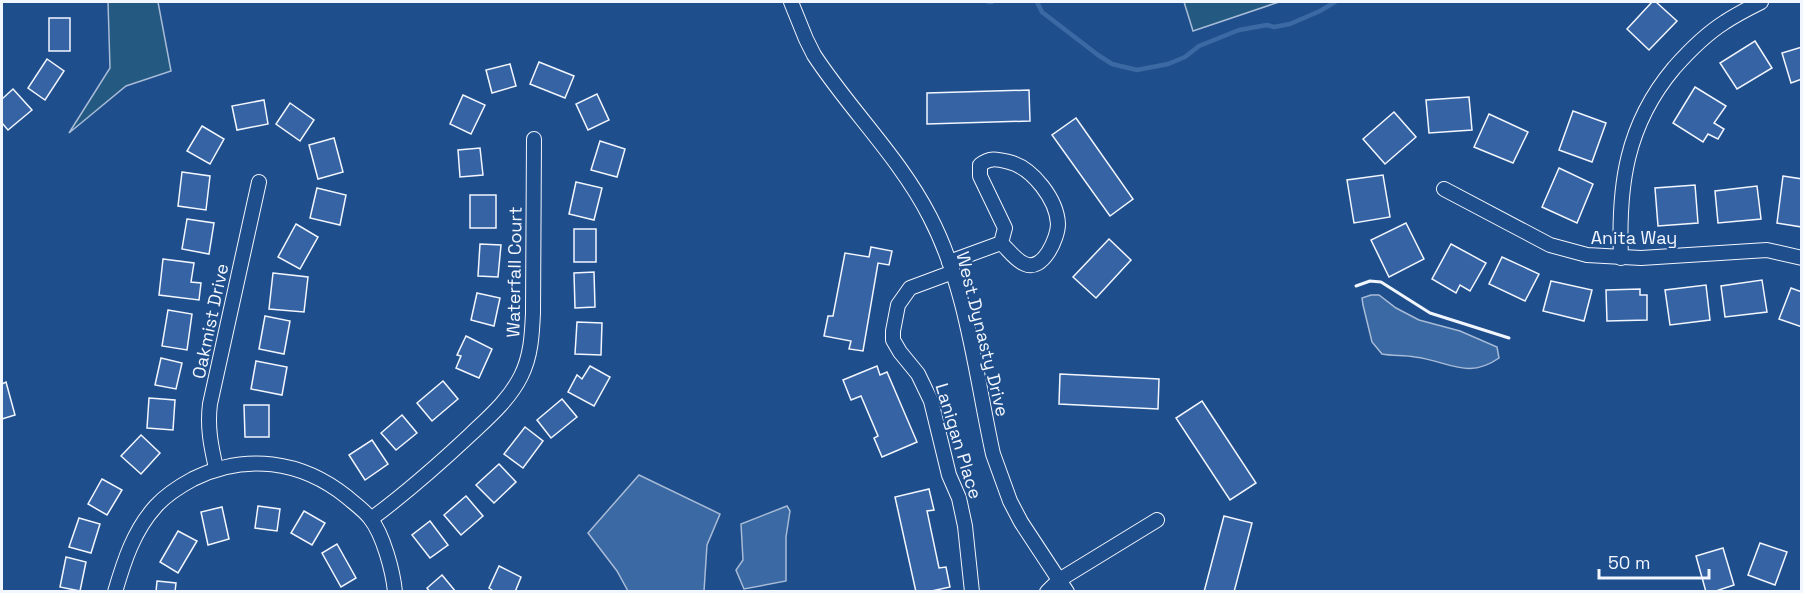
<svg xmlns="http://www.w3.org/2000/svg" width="1803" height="593" viewBox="0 0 1803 593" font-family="'Space Grotesk',sans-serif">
<rect width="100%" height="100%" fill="#1f4e8c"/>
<g fill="#245a82" stroke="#a8bbd7" stroke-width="1.5">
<polygon points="108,2 158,2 171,71 126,86 69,133 110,68"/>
<polygon points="1184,2 1279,2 1193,31"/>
</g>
<g fill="#3b69a3" stroke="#a8bbd7" stroke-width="1.5">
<path d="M1371 295H1379L1396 308 1419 320 1460 331 1497 347 1499 358C1468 380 1448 361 1415 357 1404 355 1393 356 1382 354L1372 342 1363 305 1362 298Z"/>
<polygon points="639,475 720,514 707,545 704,591 628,591 617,571 588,533"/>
<polygon points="787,506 790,511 786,537 786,581 744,589 736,570 743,560 741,524"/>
</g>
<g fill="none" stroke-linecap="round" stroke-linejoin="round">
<g stroke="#3b69a3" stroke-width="4.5">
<polyline points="988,2 992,2"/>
<polyline points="1037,2 1042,12 1098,55 1112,64 1137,70 1168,64 1185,57 1199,46 1239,30 1267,25 1274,27 1290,24 1320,11 1335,2"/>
</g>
</g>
<g fill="#3563a3" stroke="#f2f6ff" stroke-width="1.5">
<polygon points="1652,2 1656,2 1677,21 1649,50 1627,29"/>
<rect x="49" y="18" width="21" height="33"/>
<polygon points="1755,41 1772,68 1737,89 1720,63"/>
<polygon points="1802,47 1802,79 1791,83 1782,53"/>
<polygon points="47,59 64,71 45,100 28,88"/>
<polygon points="539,62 574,76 565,98 530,84"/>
<polygon points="510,64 516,86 492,93 486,70"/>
<polygon points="1695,87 1726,106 1714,123 1724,129 1718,139 1708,134 1703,142 1673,123"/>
<polygon points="13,89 32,110 8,130 2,123 2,99"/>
<polygon points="1029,90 1030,121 927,124 927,93"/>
<polygon points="597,94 609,120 588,130 576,104"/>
<polygon points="463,95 485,105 471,134 450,124"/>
<polygon points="1469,97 1472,130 1429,133 1426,100"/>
<polygon points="264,100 268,124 237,130 232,106"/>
<polygon points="290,103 314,120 300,141 276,124"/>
<polygon points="1573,111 1606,123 1592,162 1559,150"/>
<polygon points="1394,112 1416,137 1385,164 1363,139"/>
<polygon points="1489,114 1528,132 1513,163 1474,147"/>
<polygon points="1076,118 1133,199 1110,216 1052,135"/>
<polygon points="202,126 224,139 210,164 187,151"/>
<polygon points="334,138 343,172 318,179 309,145"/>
<polygon points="600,141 625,149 617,177 591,170"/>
<polygon points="480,148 483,175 460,177 458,150"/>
<polygon points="1559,168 1593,184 1577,223 1542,207"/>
<polygon points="182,172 210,176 206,210 178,206"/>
<polygon points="1383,175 1390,217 1354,223 1347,180"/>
<polygon points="1783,176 1802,179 1802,227 1777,223"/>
<polygon points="576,182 602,188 594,220 569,214"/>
<polygon points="1695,185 1698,223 1658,226 1655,188"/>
<polygon points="1757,186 1761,219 1718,223 1715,191"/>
<polygon points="317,188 346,195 340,225 310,218"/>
<rect x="470" y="195" width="26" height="33"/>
<polygon points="187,219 214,223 209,254 182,249"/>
<polygon points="1406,223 1424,259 1389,277 1371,240"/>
<polygon points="296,224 318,237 300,269 278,257"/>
<rect x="574" y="229" width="22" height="33"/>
<polygon points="1109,239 1131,260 1096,298 1073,277"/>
<polygon points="480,244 501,245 498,277 478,276"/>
<polygon points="1451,244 1486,263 1470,291 1460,285 1456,293 1432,279"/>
<polygon points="871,247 892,251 889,265 878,263 863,351 849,349 851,341 824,336 828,316 833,316 845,253 869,257"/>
<polygon points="1502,257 1539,274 1525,301 1489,284"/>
<polygon points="163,259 194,263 191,282 201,283 199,300 159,295"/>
<polygon points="594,272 595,307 575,308 574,273"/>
<polygon points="273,273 308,277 304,312 269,309"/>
<polygon points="1762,280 1767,312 1725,317 1721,286"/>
<polygon points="1551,281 1592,290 1584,321 1543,311"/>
<polygon points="1706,285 1710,320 1670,325 1665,290"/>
<polygon points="1791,288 1802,292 1802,327 1779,319"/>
<polygon points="1640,289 1640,295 1647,295 1647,320 1607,321 1606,290"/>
<polygon points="477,293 500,298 494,326 471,320"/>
<polygon points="168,310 192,314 187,350 162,346"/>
<polygon points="265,316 290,321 284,354 259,349"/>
<polygon points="577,322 602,323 601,355 575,354"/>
<polygon points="466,336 492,349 479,378 456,368 461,356 457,355"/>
<polygon points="161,358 182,363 176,389 155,385"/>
<polygon points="256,361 287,367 282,395 251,389"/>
<polygon points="590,366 610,377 594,406 568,392 577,375 582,379"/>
<polygon points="877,366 880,375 887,372 917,442 882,457 874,438 878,436 861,396 851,400 843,380"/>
<polygon points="1060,374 1159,379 1158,409 1059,404"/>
<polygon points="443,381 458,399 432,421 417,403"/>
<polygon points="6,382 15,415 2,419 2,384"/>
<polygon points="149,398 175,400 173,430 147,428"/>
<polygon points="562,399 577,417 551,438 537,420"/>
<polygon points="1202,401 1256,483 1230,500 1176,418"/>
<polygon points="244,405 269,405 269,437 245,437"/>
<polygon points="402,415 417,433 396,450 381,433"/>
<polygon points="525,427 543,441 523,468 504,454"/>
<polygon points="141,435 160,453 141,474 121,456"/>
<polygon points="372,440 388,464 365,480 349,455"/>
<polygon points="499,464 516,482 494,503 476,485"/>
<polygon points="102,479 122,490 107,515 88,504"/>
<polygon points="929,489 934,510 927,511 939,568 946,567 950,587 927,592 916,592 895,497"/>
<polygon points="466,496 483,516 461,535 444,515"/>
<polygon points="258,506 280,509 277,531 255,528"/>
<polygon points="222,507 229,539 208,545 201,512"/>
<polygon points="304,511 325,523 312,545 291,533"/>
<polygon points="1224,516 1252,523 1234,592 1204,592"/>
<polygon points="79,518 100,524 91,553 69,547"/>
<polygon points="430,521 448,545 430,558 412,535"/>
<polygon points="178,531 197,541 178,573 160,562"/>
<polygon points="1760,543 1787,552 1775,585 1748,575"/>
<polygon points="337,544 356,578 341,587 322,553"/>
<polygon points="1723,548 1734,585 1713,592 1706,592 1696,556"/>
<polygon points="66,557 86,562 80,591 60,587"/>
<polygon points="499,566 521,577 515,592 495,592 489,588"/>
<polygon points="442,575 456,592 430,592 427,588"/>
<polygon points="157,581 176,583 175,592 156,592"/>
</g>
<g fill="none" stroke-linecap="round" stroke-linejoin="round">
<defs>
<g id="street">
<path d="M791 2 806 39 814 55C850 110 900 158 930 217 967 288 976 377 993 454L1010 501 1021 522 1067 592"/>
<polyline points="1444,189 1550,245 1587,255 1641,258 1767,250 1802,258"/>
<path d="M1621 258C1618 186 1626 125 1674 68 1689 51 1706 34 1725 22 1737 14 1749 8 1761 2"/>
<path d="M949 262 1001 243C1008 249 1016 261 1025 264 1043 272 1058 238 1058 224 1057 200 1033 168 1009 162 997 159 990 157 980 165V176L1005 228 1001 243"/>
<polyline points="953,272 910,288 898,305 893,331 893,340 900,352 918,374 931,401 949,475 959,498 965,526 972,592"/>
<path d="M216 468C211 446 207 427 210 404L259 182"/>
<path d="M371 519C406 493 438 465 470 435 489 417 509 400 521 376 531 356 532 335 533 313L534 139"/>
<path d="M115 592C124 561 134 530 156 506 166 495 180 486 193 479 245 453 301 460 347 497 355 504 364 510 370 518 383 534 393 571 395 592"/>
<polyline points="1047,592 1059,580 1157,520"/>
</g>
</defs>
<use href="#street" stroke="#f2f6ff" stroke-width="16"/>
<use href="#street" stroke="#1f4e8c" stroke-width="14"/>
<polyline stroke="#f2f6ff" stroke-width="3" points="1356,286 1370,281 1381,282 1430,313 1509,338"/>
</g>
<g text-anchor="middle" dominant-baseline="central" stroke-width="4.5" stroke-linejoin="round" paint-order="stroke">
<g font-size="18" fill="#f2f6ff" stroke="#1f4e8c">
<text x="1634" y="237">Anita Way</text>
<text transform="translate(514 272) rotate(-89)">Waterfall Court</text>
<text transform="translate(210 321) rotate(-78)">Oakmist Drive</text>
<text transform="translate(983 334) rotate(76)">West Dynasty Drive</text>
<text transform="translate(959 441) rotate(73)">Lanigan Place</text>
</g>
</g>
<rect width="1803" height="593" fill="none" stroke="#f2f6ff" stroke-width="6"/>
<path d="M1599 569v9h110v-9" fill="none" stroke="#f2f6ff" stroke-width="3"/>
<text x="1608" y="569" font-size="18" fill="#f2f6ff" stroke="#1f4e8c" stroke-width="4.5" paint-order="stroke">50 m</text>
</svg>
